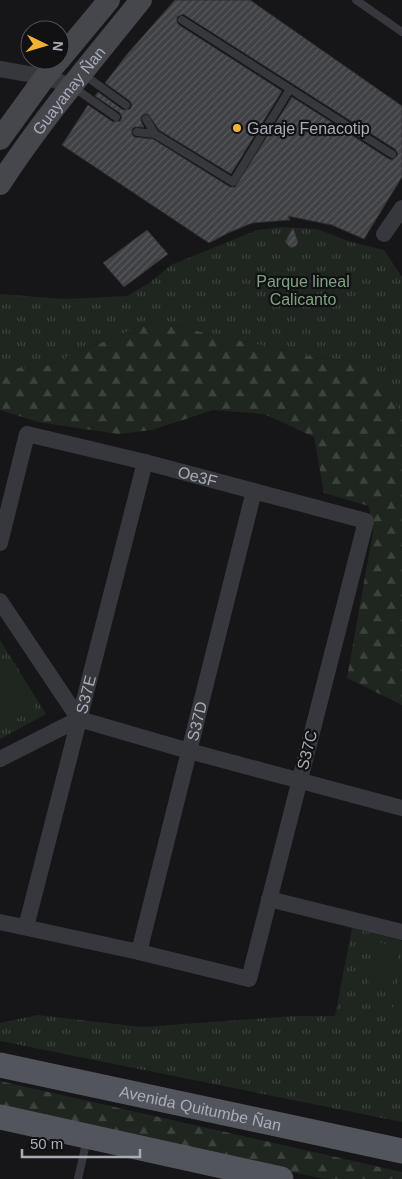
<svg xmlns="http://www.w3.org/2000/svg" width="402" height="1179" viewBox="0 0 402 1179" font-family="Arial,sans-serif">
<defs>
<pattern id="forest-firs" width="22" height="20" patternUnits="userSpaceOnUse" patternTransform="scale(1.25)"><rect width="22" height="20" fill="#1e261f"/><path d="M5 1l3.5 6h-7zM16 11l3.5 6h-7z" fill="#3c433d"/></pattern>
<pattern id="park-tufts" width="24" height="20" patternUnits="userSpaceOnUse" patternTransform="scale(1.25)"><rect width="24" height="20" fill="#1e261f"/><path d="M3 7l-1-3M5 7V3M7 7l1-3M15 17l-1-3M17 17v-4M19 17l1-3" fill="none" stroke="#3c433d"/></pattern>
<pattern id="building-hatch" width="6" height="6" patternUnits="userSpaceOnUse" patternTransform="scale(1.25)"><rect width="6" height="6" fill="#404145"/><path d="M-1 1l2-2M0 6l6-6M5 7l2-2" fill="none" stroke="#595a5e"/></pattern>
</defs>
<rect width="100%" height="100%" fill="#161618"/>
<g fill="url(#forest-firs)">
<polygon points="153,321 319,358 366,362 402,412 402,705 347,678 373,532 369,506 324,493 314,437 264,414 213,410 152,430 118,434 38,422 0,410 0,365 36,370"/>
<polygon points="0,1081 402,1172 402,1179 325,1179 0,1112"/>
</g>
<g fill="url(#park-tufts)">
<polygon points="281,227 317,229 351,242 384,250 402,277 402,413 366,362 319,358 153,321 36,370 0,365 0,294 64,299 127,296 149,283 171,265 257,230"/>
<polygon points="0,640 46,714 0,739"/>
<polygon points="352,928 402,941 402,1122 0,1041 0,1023 37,1015 142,1027 294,1016 335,1016"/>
</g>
<g fill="#1e261f">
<polygon points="8,660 35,709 8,723 0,707 0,666"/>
<polygon points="377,942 399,947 391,991 368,986"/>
<polygon points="402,964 402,1025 390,1023"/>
</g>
<g fill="url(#building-hatch)" stroke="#303034" fill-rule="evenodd">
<path d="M175 0H250L402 106V177L364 239 332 225 288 216 290 220 252 223 228 233 209 243 62 145 88 105 113 122 120 121 122 117 120 113 95 96 98 92 123 110 130 109 132 105 130 101 105 83 128 53ZM183 14 395 149 398 154 396 157 392 160 389 159 292 97 235 187H230L153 139 134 137 132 134V129L135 127H144L141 121V117L144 114H148L159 130 231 174 282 91 179 25 177 22V17Z"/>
<polygon points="293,228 298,242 296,246 291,248 285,242"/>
<polygon points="147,230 168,254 124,287 103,263"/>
</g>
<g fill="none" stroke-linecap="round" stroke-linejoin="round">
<g stroke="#37383d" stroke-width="8">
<polyline points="356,0 402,32"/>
<polyline points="182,20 392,154"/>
<polyline points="83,74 126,105"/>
<polyline points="73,87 116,117"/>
<polyline points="146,119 155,134"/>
<polyline points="137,132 155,134 233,182 290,89"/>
<polyline points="78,1179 87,1139"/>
</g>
<g stroke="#37383d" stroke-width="16">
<polyline points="0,69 45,77 72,86"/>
<polyline points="384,234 402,208"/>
<path id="s1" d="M0 543 27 434 145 462 366 521 249 979 139 952 0 922"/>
<polyline points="0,601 79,719"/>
<polyline points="79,719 189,751 402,808"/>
<polyline points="0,759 79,719"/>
<polyline points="269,899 402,932"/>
<path id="s2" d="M26 927 145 462"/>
<path id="s3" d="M139 952 254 491"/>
</g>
<g stroke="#45474d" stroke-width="22">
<polyline points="60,59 109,0"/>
<polyline points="0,139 45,77 59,60"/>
<path id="s4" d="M0 184C42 119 93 60 141 0"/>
</g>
<g stroke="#53555c" stroke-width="25">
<path id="s5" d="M0 1065 402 1151"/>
<polyline points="0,1117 281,1179"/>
</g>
</g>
<circle fill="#f2b134" stroke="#111113" stroke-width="2" cx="237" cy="128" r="5"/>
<g text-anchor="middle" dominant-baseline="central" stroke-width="4.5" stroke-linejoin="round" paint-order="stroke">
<g font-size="16" fill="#a8adb8" stroke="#111113">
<text stroke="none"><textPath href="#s4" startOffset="116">Guayanay Ñan</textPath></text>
<text stroke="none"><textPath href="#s1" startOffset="288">Oe3F</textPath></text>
<text stroke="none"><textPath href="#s2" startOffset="240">S37E</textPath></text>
<text stroke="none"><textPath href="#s3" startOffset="238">S37D</textPath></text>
<text transform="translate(307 750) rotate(-76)">S37C</text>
<text stroke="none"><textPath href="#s5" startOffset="205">Avenida Quitumbe Ñan</textPath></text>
</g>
<g font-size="16" fill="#a8adb8" stroke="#111113" text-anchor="start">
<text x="247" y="128">Garaje Fenacotip</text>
</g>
<g font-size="16" fill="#7fa381" stroke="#111113">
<text x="303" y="281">Parque lineal<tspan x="303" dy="18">Calicanto</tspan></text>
</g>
</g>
<g transform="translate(45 45) rotate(95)"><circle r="24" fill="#111113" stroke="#4d4f55"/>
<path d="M0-4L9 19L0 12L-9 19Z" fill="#f2b134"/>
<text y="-8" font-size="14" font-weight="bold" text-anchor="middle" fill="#a8adb8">N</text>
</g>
<path d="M22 1149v8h118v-8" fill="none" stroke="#a8adb8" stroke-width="2.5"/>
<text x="30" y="1149" font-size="15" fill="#a8adb8" stroke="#111113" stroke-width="4" paint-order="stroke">50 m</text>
</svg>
